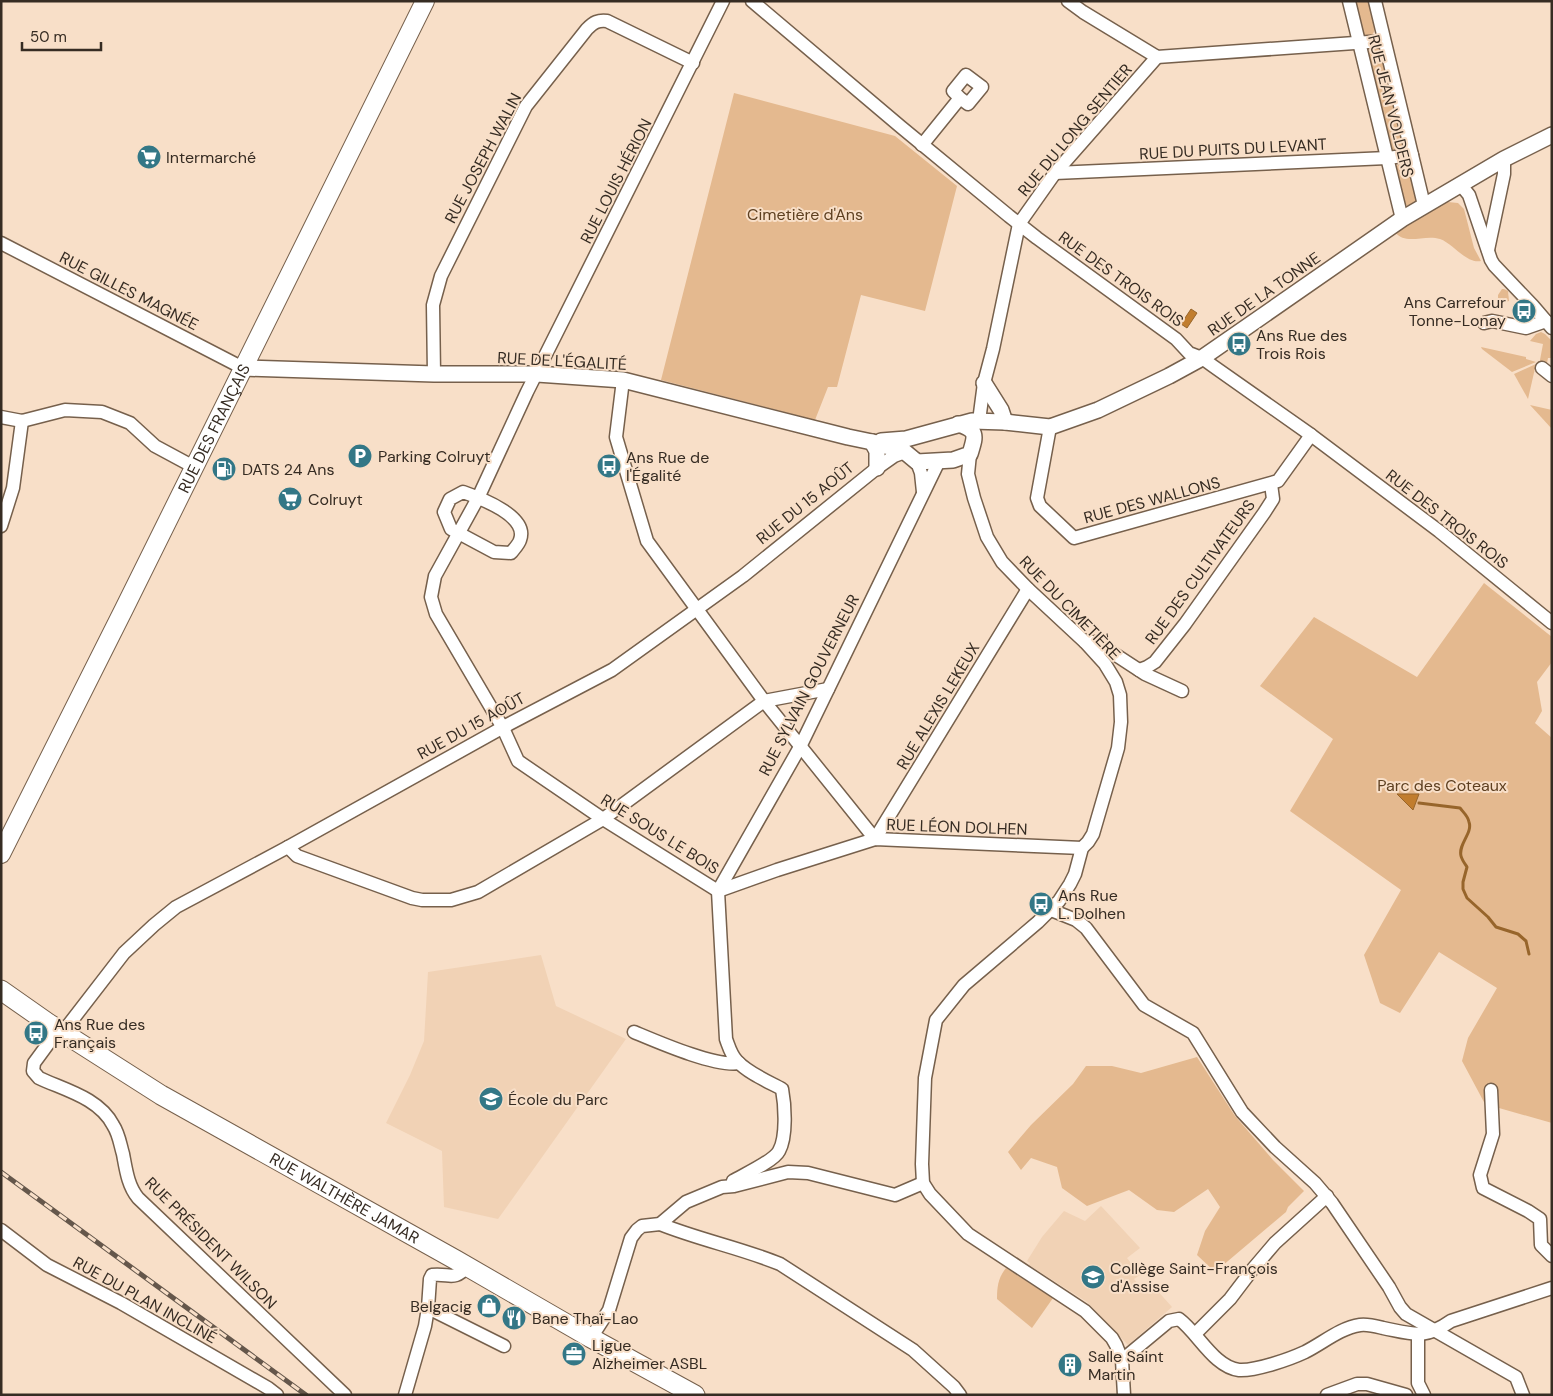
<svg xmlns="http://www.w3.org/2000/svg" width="1553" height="1396" viewBox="0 0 1553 1396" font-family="'DM Sans',sans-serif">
<rect width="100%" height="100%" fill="#f8dfc8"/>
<g fill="#f1d2b5">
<polygon points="541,955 556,1006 626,1039 498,1219 444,1207 442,1151 386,1123 410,1075 424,1041 428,972"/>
<polygon points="1101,1206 1140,1248 1127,1258 1140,1275 1134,1279 1137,1283 1134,1287 1140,1293 1144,1289 1148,1294 1155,1288 1172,1307 1128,1345 1087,1302 1029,1265 1030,1263 1027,1261 1042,1237 1064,1211 1085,1221"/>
</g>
<g fill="#e4b98f">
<path d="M1353 1H1369C1372 12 1380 28 1371 36L1363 35Z"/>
<polygon points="1372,47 1378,48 1382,51 1404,146 1401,150 1394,152 1391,151 1367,52"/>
<polygon points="734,93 895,136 957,186 925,311 861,295 837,387 828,387 815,420 661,380"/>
<polygon points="1401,163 1406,164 1409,168 1417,201 1410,206 1405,205 1395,167"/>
<path d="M1448 202 1458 203 1464 209 1474 248 1481 261C1466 264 1454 244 1440 239 1424 234 1406 246 1395 232L1441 203Z"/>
<polygon points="1502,289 1504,289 1508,291 1509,301 1498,304 1498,295"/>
<polygon points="1541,332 1545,334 1552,341 1552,358 1548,358 1547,363 1540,362 1540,360 1543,344 1530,341 1536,334"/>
<polygon points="1481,347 1526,357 1526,359 1536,362 1512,372 1482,349"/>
<polygon points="1536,364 1528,399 1514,374"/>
<polygon points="1530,405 1552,410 1552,429"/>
<polygon points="1484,583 1552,637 1552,662 1537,682 1542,711 1535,723 1552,738 1552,1123 1485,1104 1462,1061 1468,1038 1497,988 1439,952 1400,1013 1380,1003 1364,955 1401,890 1290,811 1333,739 1260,686 1314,617 1417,677"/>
<polygon points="1197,1057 1235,1116 1273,1160 1304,1191 1288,1207 1286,1212 1215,1272 1197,1255 1205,1231 1220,1207 1208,1189 1174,1212 1157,1210 1129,1190 1087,1206 1062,1188 1057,1167 1031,1158 1021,1170 1008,1152 1031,1125 1073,1084 1086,1066 1112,1066 1141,1073"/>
<path d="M1006 1268 1053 1298 1032 1328 997 1299C997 1287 998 1278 1006 1268Z"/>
</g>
<g fill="#c17d2e" stroke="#97652b">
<polygon points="1191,309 1197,313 1187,328 1181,324"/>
<polygon points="1397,794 1419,794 1413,810"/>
</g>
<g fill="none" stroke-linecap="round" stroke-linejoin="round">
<path stroke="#97652b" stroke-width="3" d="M1419 803 1460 808C1463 812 1468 816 1469 822 1473 833 1458 844 1461 856 1462 860 1465 864 1467 867L1463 882V889L1467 898 1488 917 1496 927 1518 934 1526 941 1529 954"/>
<defs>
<g id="minor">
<polyline points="752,1 901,127 1009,216 1037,238 1176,339 1189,353 1202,358 1213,366 1311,435 1439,531 1552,623"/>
<polyline points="1068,1 1083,12 1157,57 1383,41"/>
<polyline points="1349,1 1402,219"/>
<polyline points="1375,1 1424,205"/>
<polyline points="922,145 960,98 968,104 982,87 966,75 953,91 960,98"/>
<polyline points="1055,173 1387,158 1412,155"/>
<polyline points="1460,184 1469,195 1491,260 1494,265 1533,306 1552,328"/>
<polyline points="1,243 243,368"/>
<polyline points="1488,250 1504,174 1504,159"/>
<polyline points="1484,323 1492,321 1526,328 1546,321"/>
<polyline points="1542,368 1552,376"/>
<path d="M434 374 433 305 441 276 526 106 587 29C594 22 598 20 607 21L693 63"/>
<polyline points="623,380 616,437 647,541 764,701 875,839"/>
<polyline points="1,417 22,421 65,410 102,412 130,423 155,446 194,467"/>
<polyline points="979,421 984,383 993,349 1019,224 1055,173 1157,57"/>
<polyline points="1050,427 1037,498 1040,506 1074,538 1278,481 1311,435"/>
<polyline points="970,454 968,474 974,498 987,537 1002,562 1028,589 1085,642 1105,664 1116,682 1120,695 1121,722 1118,748 1093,834 1088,842 1082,848 1075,874 1070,884 1059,901 1038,922 964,985 936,1020 925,1078 922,1164 923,1183 930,1194 968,1234 1085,1311 1112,1338 1116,1345 1122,1360 1124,1395"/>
<polyline points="917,462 921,473 923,492"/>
<path d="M463 492C480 498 529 516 520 540 519 544 514 549 511 553L494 552 451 529 444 512 450 499Z"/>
<polyline points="1,526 13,488 22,421"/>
<polyline points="1085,642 1096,642 1145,674 1182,691"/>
<polyline points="1139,670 1147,667 1155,662 1185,624 1264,513 1273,499 1271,484"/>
<polyline points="875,839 1028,589"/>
<polyline points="288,847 297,856 412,898 422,900 451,900 478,892 603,819 764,701 828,689"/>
<polyline points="718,891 603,819 518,761 503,728 436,614 431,597 435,576 478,498 527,392 723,1"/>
<polyline points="718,891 800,747 939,461"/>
<polyline points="718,891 777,870 875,839 1082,848"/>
<path d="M718 891 726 1039C729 1047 731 1055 737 1061 748 1073 767 1081 782 1089 785 1105 787 1137 779 1151 774 1161 743 1175 733 1181"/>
<polyline points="1051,910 1076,920 1086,928 1144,1005 1193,1033 1242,1112 1275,1147 1315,1183 1332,1203 1389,1287 1400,1307 1406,1314 1516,1377 1523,1395"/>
<path d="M59 1029 34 1063 33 1071 39 1078C65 1090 99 1098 113 1125 119 1134 120 1144 123 1154 126 1170 128 1186 138 1198L345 1395"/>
<polyline points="63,1032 124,953 154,925 176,907 288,847 509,724 612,670 743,576 877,468 894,456 905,452"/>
<path d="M634 1032C658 1042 715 1067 739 1063"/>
<polyline points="1491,1090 1493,1134 1480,1175 1483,1188 1528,1211 1540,1219 1541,1245 1552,1256"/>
<path d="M660 1224C700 1240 741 1248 780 1264L913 1350 954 1387 960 1395"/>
<polyline points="1,1230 47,1265 121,1303 268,1388 277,1395"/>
<polyline points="428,1308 504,1346"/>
<polyline points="1195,1334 1230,1299 1252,1270 1275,1243 1327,1196"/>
<polyline points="1418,1335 1418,1383 1424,1395"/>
<polyline points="591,1338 609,1310 631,1238 637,1230 642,1226 660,1224 686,1202 722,1187 734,1186 788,1172 808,1173 895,1195 923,1183"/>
<path d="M1122 1360 1169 1321 1179 1319C1198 1333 1214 1367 1239 1370 1256 1371 1290 1359 1305 1352 1323 1343 1340 1328 1360 1325 1368 1324 1375 1326 1383 1328 1413 1334 1424 1340 1451 1321L1552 1288"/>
<path d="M405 1395 425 1326 428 1308 430 1279 432 1275C451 1273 453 1282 468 1266"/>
<polyline points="1327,1395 1357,1384 1367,1384 1406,1395"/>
</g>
<g id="tertiary">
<path d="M243 368 434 374H537L623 380 848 437 872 442 893 448 905 452 917 462 953 460 970 454C975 437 979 430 958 424"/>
<polyline points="984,383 1001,410 1005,422"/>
<polyline points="881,441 906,439 972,421 1005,422 1050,427 1098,410 1169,376 1202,358 1402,219 1504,159 1552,135"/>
<polyline points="872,442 877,451 877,468"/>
</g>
<g id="secondary">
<path id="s1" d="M1 854 124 609 425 1"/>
</g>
<g id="primary">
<path id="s2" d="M1 990 48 1023 161 1095 456 1260 591 1338 695 1395"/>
</g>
</defs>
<use href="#minor" stroke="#76604c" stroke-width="15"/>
<use href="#tertiary" stroke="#76604c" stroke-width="18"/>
<use href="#secondary" stroke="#76604c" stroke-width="20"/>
<use href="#primary" stroke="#76604c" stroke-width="21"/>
<use href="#minor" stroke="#fff" stroke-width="12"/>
<use href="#tertiary" stroke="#fff" stroke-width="15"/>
<use href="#secondary" stroke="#fff" stroke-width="18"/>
<use href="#primary" stroke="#fff" stroke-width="19"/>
<defs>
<polyline id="rail" points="1,1172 306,1395"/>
</defs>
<use href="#rail" stroke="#65574b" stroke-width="5"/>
<use href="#rail" stroke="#f8dfc8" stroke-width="3" stroke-dasharray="9" stroke-linecap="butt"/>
</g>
<defs>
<symbol id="supermarket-disc" viewBox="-11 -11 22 22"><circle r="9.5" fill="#337786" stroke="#f8dfc8"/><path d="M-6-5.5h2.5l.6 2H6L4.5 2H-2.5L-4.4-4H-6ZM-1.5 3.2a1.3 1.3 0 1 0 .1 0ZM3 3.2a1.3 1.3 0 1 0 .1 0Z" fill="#fff"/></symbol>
<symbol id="bus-disc" viewBox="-11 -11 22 22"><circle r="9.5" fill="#337786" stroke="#f8dfc8"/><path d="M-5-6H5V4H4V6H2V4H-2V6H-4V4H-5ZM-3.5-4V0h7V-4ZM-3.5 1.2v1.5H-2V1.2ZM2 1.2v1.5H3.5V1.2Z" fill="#fff"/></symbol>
<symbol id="parking-disc" viewBox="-11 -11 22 22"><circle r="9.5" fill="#337786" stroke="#f8dfc8"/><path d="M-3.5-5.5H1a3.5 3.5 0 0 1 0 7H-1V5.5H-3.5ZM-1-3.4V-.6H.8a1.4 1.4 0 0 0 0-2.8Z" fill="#fff"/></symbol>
<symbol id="fuel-disc" viewBox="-11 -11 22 22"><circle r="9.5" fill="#337786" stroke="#f8dfc8"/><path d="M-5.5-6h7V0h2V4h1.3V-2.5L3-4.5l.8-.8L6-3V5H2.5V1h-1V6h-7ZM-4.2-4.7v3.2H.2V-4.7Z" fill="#fff"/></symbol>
<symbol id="school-disc" viewBox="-11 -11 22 22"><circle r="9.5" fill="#337786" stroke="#f8dfc8"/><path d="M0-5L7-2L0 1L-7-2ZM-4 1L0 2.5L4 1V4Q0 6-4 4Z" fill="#fff"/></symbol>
<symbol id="shop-disc" viewBox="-11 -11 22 22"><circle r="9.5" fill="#337786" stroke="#f8dfc8"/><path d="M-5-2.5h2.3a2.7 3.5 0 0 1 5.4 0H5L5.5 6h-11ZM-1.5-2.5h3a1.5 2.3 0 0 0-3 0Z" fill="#fff"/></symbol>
<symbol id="restaurant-disc" viewBox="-11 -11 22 22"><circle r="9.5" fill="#337786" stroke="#f8dfc8"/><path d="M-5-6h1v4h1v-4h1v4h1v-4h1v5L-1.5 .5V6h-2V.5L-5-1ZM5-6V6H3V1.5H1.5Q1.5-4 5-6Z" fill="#fff"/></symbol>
<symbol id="office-disc" viewBox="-11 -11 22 22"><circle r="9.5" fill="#337786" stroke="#f8dfc8"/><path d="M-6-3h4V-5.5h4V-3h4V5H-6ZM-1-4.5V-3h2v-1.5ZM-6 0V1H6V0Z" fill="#fff"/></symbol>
<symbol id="building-disc" viewBox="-11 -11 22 22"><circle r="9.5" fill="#337786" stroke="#f8dfc8"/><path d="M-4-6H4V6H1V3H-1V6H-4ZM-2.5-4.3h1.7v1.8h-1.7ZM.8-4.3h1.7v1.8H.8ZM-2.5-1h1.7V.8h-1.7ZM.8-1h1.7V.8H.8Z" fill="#fff"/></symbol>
</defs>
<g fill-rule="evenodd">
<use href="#supermarket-disc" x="135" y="143" width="28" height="28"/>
<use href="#bus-disc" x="1510" y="297" width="28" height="28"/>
<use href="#bus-disc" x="1225" y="330" width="28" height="28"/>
<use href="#parking-disc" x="346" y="442" width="28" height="28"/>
<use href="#bus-disc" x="595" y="452" width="28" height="28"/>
<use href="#fuel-disc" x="210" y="455" width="28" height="28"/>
<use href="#supermarket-disc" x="276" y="485" width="28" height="28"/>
<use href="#bus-disc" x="1027" y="890" width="28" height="28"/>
<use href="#bus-disc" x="22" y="1019" width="28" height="28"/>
<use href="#school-disc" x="477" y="1085" width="28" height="28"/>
<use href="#school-disc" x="1079" y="1263" width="28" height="28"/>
<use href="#shop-disc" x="475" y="1292" width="28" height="28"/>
<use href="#restaurant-disc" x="500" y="1304" width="28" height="28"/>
<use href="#office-disc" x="560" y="1340" width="28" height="28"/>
<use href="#building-disc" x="1056" y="1351" width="28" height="28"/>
</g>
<g text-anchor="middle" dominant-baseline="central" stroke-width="4" stroke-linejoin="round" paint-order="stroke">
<g font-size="16" fill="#362c23" stroke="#f8dfc8">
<text transform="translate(1391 106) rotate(76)">RUE JEAN VOLDERS</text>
<text transform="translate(1075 130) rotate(-50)">RUE DU LONG SENTIER</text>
<text transform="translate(1233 149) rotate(-3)">RUE DU PUITS DU LEVANT</text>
<text transform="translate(483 158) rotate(-62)">RUE JOSEPH WALIN</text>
<text transform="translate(616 181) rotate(-63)">RUE LOUIS HÉRION</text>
<text transform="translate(1121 279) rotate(36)">RUE DES TROIS ROIS</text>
<text transform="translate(129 291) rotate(27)">RUE GILLES MAGNÉE</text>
<text transform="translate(1264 294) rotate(-35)">RUE DE LA TONNE</text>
<text transform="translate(562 361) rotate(3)">RUE DE L'ÉGALITÉ</text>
<text stroke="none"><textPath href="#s1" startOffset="476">RUE DES FRANÇAIS</textPath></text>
<text transform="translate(1152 500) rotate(-15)">RUE DES WALLONS</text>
<text transform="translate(805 503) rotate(-39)">RUE DU 15 AOÛT</text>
<text transform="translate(1447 519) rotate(38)">RUE DES TROIS ROIS</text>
<text transform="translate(1200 572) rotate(-54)">RUE DES CULTIVATEURS</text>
<text transform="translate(1070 608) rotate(46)">RUE DU CIMETIÈRE</text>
<text transform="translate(809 685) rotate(-63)">RUE SYLVAIN GOUVERNEUR</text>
<text transform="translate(938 706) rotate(-59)">RUE ALEXIS LEKEUX</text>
<text transform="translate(471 726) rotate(-29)">RUE DU 15 AOÛT</text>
<text transform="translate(957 827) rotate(2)">RUE LÉON DOLHEN</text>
<text transform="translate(660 834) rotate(32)">RUE SOUS LE BOIS</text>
<text stroke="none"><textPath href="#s2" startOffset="402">RUE WALTHÈRE JAMAR</textPath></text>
<text transform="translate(211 1243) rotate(45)">RUE PRÉSIDENT WILSON</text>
<text transform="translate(145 1300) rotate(29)">RUE DU PLAN INCLINÉ</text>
</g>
<g font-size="16" fill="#362c23" stroke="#f8dfc8" text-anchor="start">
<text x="166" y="157">Intermarché</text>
<text x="1506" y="302" text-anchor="end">Ans Carrefour<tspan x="1506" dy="18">Tonne-Lonay</tspan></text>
<text x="1256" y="335">Ans Rue des<tspan x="1256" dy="18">Trois Rois</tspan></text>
<text x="378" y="456">Parking Colruyt</text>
<text x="626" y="457">Ans Rue de<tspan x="626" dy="18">l'Égalité</tspan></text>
<text x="242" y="469">DATS 24 Ans</text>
<text x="308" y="499">Colruyt</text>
<text x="1058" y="895">Ans Rue<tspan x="1058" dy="18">L. Dolhen</tspan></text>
<text x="54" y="1024">Ans Rue des<tspan x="54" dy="18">Français</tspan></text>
<text x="508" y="1099">École du Parc</text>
<text x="1110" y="1268">Collège Saint-François<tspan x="1110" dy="18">d'Assise</tspan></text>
<text x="472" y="1306" text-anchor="end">Belgacig</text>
<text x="532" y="1318">Bane Thaï-Lao</text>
<text x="592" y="1345">Ligue<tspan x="592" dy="18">Alzheimer ASBL</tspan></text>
<text x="1088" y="1356">Salle Saint<tspan x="1088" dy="18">Martin</tspan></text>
</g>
<g font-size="16" fill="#5e4021" stroke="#f8dfc8">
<text x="805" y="214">Cimetière d'Ans</text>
<text x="1442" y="785">Parc des Coteaux</text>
</g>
</g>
<rect width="1553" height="1396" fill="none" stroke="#362c23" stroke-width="5"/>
<path d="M22 42v8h79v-8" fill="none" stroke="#362c23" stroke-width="2.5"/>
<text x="30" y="42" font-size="15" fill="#362c23" stroke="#f8dfc8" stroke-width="4" paint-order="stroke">50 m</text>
</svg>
